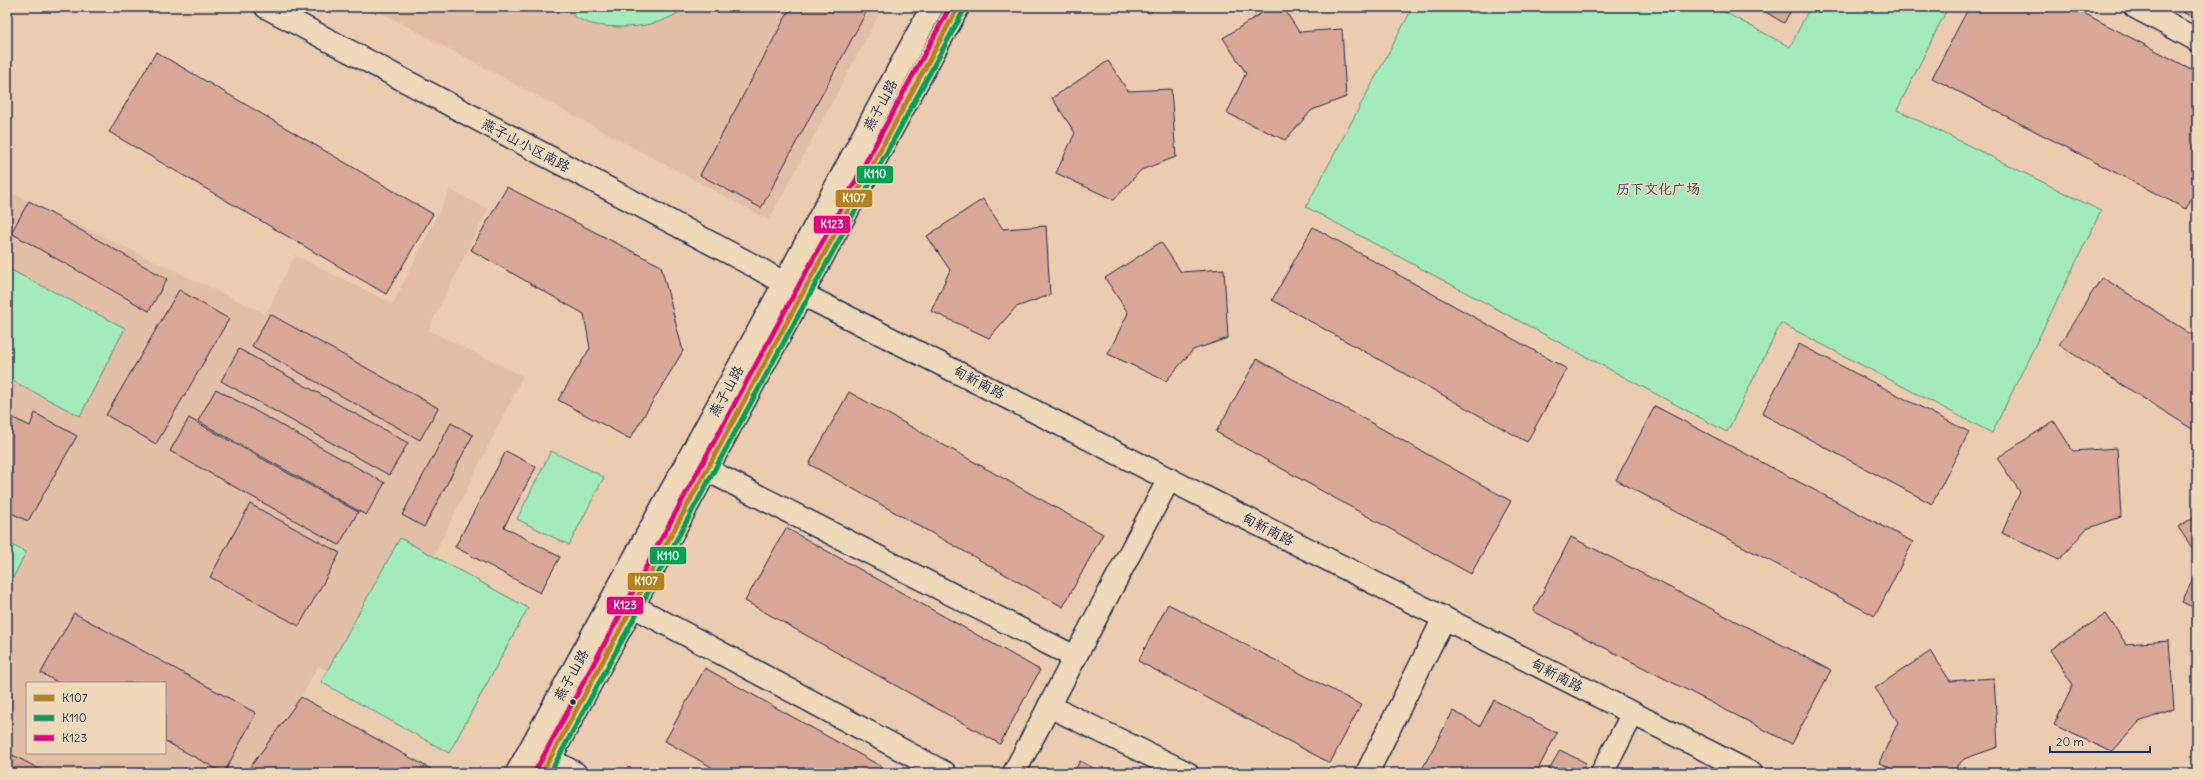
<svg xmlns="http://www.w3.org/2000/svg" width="2204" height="780" viewBox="0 0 2204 780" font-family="Delius,'LXGW WenKai TC',sans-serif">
<rect width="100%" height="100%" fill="#ecccae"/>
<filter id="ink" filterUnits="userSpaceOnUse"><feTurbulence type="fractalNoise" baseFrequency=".025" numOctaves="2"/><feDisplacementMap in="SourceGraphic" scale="8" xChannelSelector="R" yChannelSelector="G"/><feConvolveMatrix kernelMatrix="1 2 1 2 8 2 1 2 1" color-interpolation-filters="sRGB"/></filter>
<g filter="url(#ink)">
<g fill="#e2bea5" fill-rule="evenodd">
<polygon points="371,7 883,7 769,220"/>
<path d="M450 190 488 209 428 330 523 376 367 690 318 666 301 697 246 773H7V191L266 314 295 255 393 304ZM27 683H165V753H27Z"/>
</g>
<g fill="#a3ecba" stroke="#5f8e8c">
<path d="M559 7H686C662 28 622 30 592 24 581 22 569 12 559 7Z"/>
<polygon points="1413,7 1715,7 1790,47 1810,7 1948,7 1897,110 2101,211 1992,433 1781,323 1727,432 1306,207"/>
<polygon points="7,268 125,328 80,416 7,378"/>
<polygon points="551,451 604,477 569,545 517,519"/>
<polygon points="400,538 528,608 449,753 321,682"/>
<polygon points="7,543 26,552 7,590"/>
</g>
<g fill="#d8a795" stroke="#1b2f5e">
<polygon points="791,7 869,7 761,208 700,175"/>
<polygon points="1138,7 1155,7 1150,13"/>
<polygon points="1271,7 1283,7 1299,32 1342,29 1346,97 1312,110 1285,140 1227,113 1246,73 1223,38"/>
<polygon points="1757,7 1793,7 1784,23"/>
<polygon points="1969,7 2072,7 2197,72 2197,187 2186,209 1932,78"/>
<polygon points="2174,7 2197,7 2197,20"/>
<polygon points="156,52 433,214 386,294 109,132"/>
<polygon points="1108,61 1128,91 1171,89 1176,157 1141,170 1114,200 1056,173 1075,133 1052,98"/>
<polygon points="507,187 661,266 683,351 630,439 558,400 590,348 584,314 471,250"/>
<polygon points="983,199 1003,229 1046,226 1050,295 1016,307 989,338 931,311 950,270 927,236"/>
<polygon points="29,201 167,279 149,311 11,233"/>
<polygon points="1313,227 1567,369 1527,442 1272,300"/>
<polygon points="1161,242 1181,272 1224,269 1228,338 1193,350 1166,381 1108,354 1128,313 1105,278"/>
<polygon points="2102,277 2197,338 2197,432 2059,345"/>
<polygon points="179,290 229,319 156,444 106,415"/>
<polygon points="270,314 438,408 420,440 252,346"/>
<polygon points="1799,344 1969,432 1932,504 1762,414"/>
<polygon points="239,349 408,443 389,475 221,381"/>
<polygon points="1257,359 1511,501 1471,574 1216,432"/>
<polygon points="216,389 385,483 366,515 198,421"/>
<polygon points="849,392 1103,534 1063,607 809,464"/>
<polygon points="1655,406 1913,542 1875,616 1616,480"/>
<polygon points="35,413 77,436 28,521 7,511 7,415 30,426"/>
<polygon points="189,418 358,512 339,545 170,451"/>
<polygon points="2054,421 2073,451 2117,448 2121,517 2086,529 2059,560 2002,533 2020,492 1997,458"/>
<polygon points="451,423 473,435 424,527 402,515"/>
<polygon points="506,451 536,467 504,527 560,557 540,593 455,547"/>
<polygon points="250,504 340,553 299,626 210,577"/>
<polygon points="2197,515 2197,555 2178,527"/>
<polygon points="786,528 1040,670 1000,744 745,601"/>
<polygon points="1571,537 1831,670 1792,744 1533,611"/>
<polygon points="2197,570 2197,609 2182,602"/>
<polygon points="1168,604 1361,705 1330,763 1138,661"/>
<polygon points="74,613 256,713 224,773 165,741 165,683 59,683 41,673"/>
<polygon points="2106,614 2126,644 2169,641 2174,709 2139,722 2112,752 2054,725 2073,685 2050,650"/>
<polygon points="1931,651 1950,681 1994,678 1998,747 1964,759 1951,773 1901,773 1879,763 1898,722 1875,688"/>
<polygon points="705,668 893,773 722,773 665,741"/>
<polygon points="301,697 438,773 246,773"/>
<polygon points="1494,700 1557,733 1536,773 1420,773 1453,711 1480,726"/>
<polygon points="1560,750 1586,763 1581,773 1547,773"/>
<polygon points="7,752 47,773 7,773"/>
<polygon points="1080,761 1103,773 1073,773"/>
</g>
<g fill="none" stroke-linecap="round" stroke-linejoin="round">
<defs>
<g id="street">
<polyline points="2135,7 2197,40"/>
<polyline points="707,470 1075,657"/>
<polyline points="633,606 945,773"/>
<polyline points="1049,706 1187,773"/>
<polyline points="549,759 575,773"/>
<polyline points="1014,773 1169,479"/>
<polyline points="1367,773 1444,618"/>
<polyline points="1602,773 1633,713"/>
</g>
<g id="secondary">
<polyline points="266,7 758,268 802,294 1751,773"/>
<polyline points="517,773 784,284 932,7"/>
<polyline points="542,773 958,7"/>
</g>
</defs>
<use href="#street" stroke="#1b2f5e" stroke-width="25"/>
<use href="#secondary" stroke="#1b2f5e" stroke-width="25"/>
<use href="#street" stroke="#efd9b8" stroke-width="22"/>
<use href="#secondary" stroke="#efd9b8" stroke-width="22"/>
<defs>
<polyline id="bus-1" points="542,773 958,7"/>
<polyline id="bus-2" points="550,773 964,10"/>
<polyline id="bus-3" points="536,770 950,7"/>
</defs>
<use href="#bus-1" stroke="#efd9b8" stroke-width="8"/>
<use href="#bus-2" stroke="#efd9b8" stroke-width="8"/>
<use href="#bus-3" stroke="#efd9b8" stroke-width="8"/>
<use href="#bus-1" stroke="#b5821c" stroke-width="5"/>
<use href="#bus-2" stroke="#01a052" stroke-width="5"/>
<use href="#bus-3" stroke="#e5007d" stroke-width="5"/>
</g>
</g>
<circle fill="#1b2f5e" stroke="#efd9b8" stroke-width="1.5" cx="573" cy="702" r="3.5"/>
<g text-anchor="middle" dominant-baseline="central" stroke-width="3" stroke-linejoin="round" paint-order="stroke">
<g font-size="14" fill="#1b2f5e" stroke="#efd9b8">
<text transform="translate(880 105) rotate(-62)">燕子山路</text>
<text transform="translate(526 145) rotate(28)">燕子山小区南路</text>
<text transform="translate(979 382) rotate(27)">甸新南路</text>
<text transform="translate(726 391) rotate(-61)">燕子山路</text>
<text transform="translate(1268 529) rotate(27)">甸新南路</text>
<text transform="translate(571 675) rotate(-61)">燕子山路</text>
<text transform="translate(1557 675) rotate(27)">甸新南路</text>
</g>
<g font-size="14" fill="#2f4b6c" stroke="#efd9b8">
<text x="1658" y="189">历下文化广场</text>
</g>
</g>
<g stroke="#efd9b8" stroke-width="1.5">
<rect x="856" y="165" width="38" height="19" rx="4" fill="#01a052"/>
<rect x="835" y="189" width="38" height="19" rx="4" fill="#b5821c"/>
<rect x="813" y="215" width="38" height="19" rx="4" fill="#e5007d"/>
<rect x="649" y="546" width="38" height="19" rx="4" fill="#01a052"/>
<rect x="627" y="572" width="38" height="19" rx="4" fill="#b5821c"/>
<rect x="606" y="596" width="38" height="19" rx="4" fill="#e5007d"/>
</g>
<g font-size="11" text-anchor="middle" font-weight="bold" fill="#fff">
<text x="875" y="178">K110</text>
<text x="854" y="202">K107</text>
<text x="832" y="228">K123</text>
<text x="668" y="560">K110</text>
<text x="646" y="585">K107</text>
<text x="625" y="609">K123</text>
</g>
<rect width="2204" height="780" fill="none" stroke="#efd9b8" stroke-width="24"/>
<rect x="12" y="12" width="2180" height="756" fill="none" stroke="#1b2f5e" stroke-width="1.5" filter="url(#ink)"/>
<rect x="26" y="682" width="140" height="72" fill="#efd9b8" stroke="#9a9594"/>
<rect x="34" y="695" width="20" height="6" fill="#b5821c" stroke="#9a9594"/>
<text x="62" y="702" font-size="12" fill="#1b2f5e">K107</text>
<rect x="34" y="715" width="20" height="6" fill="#01a052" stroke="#9a9594"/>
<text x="62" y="722" font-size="12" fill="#1b2f5e">K110</text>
<rect x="34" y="735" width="20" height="6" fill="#e5007d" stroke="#9a9594"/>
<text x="62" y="742" font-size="12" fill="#1b2f5e">K123</text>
<path d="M2050 746v6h100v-6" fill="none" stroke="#1b2f5e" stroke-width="2"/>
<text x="2056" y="746" font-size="12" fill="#1b2f5e" stroke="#efd9b8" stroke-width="3" paint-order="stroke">20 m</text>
</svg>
